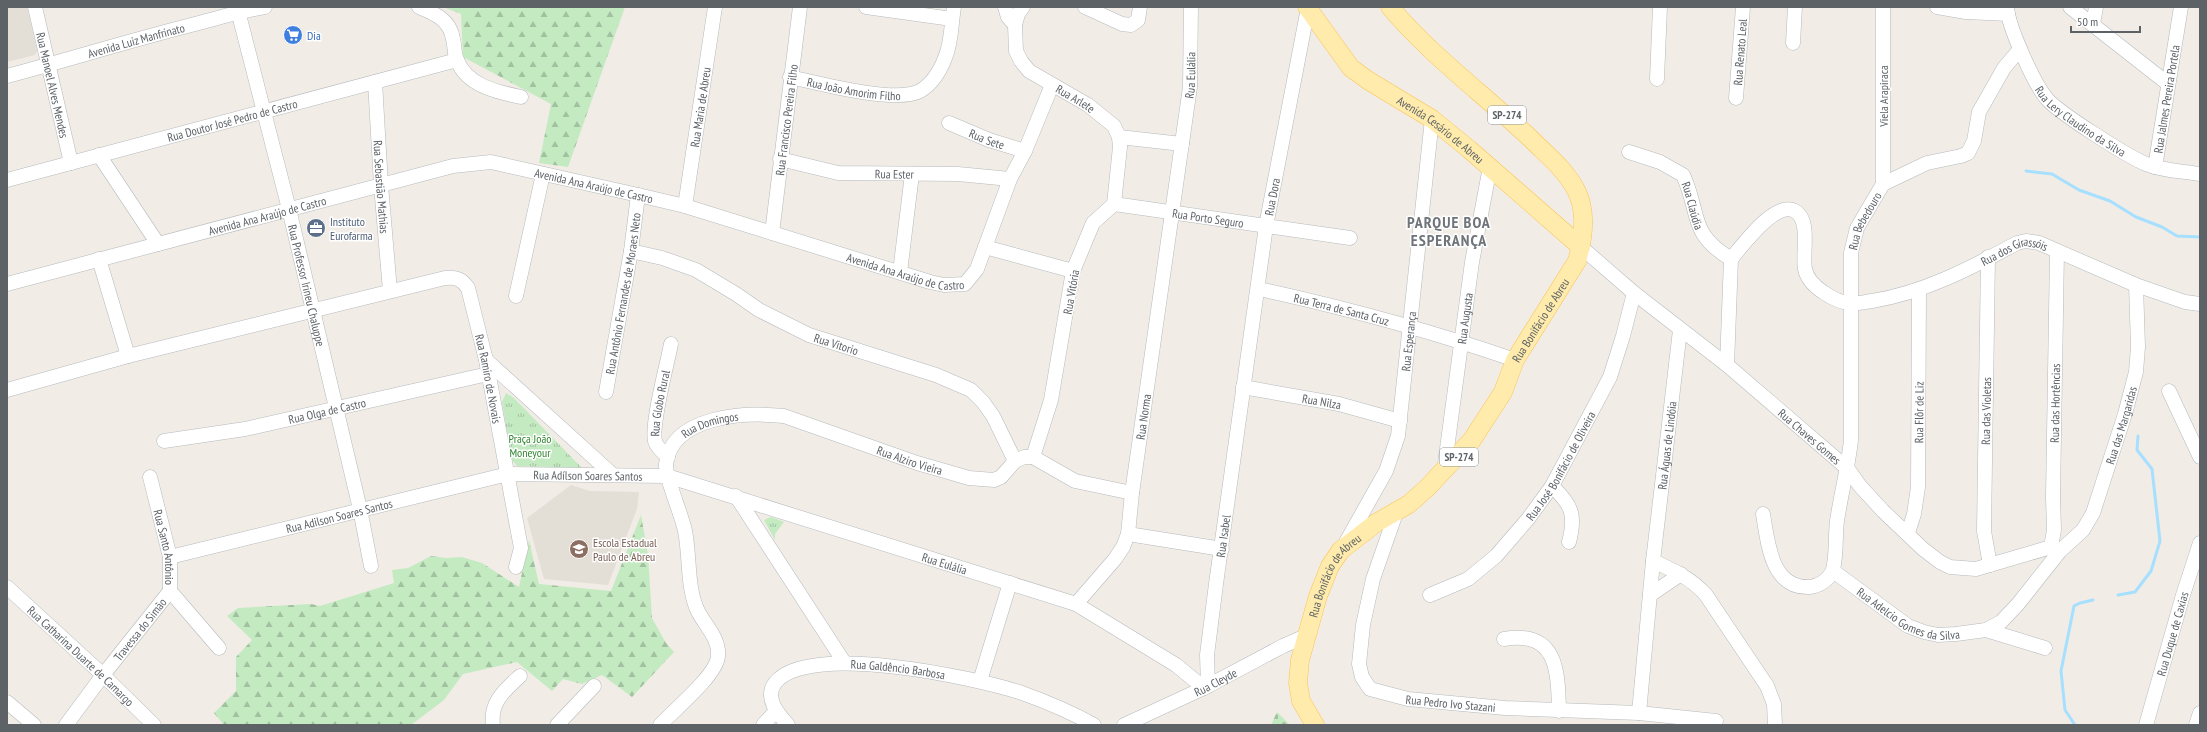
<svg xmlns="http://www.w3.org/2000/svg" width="2207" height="732" viewBox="0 0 2207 732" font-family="'PT Sans Narrow',sans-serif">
<defs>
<pattern id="forest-firs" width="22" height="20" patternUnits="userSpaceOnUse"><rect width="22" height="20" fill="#c4eac1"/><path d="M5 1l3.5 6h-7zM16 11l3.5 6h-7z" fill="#a2c1a1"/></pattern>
<pattern id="cemetery-stones" width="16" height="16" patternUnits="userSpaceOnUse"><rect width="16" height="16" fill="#c4eac1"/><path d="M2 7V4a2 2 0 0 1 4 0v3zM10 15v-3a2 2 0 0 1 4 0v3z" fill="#a2c1a1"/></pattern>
<pattern id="park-tufts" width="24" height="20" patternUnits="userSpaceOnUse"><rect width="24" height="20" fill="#c4eac1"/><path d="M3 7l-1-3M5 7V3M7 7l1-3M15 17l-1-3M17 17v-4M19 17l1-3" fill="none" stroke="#a2c1a1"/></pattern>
</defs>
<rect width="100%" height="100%" fill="#f1ede6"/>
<g fill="#e3dfd6">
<polygon points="7,7 27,7 37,51 35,55 7,62"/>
<polygon points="571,485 590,491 639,492 637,509 608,585 544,579 527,518"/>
</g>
<g fill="url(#forest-firs)">
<polygon points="443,7 625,7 568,167 539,163 551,104 463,57 461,14"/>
<polygon points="641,515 648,555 652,618 666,643 674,652 632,697 602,675 582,684 563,679 552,691 517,662 463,674 444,700 411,725 224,725 214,713 236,691 236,657 252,640 227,616 238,608 311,604 320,606 394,583 392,570 408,568 431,556 446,558 462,557 482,563 519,587 529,540 539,584 611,591"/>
</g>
<polygon fill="url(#cemetery-stones)" points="1277,712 1290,725 1271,725"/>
<g fill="url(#park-tufts)">
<polygon points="506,393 514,398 582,468 517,466 512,460 502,402"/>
<polygon points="771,517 784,522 775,534 775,540 764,520"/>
</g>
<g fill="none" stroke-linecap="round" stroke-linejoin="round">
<g stroke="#a7dfff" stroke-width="3">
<polyline points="2026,171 2052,174 2079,190 2110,201 2136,217 2162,227 2177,236 2200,237"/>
<polyline points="2118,595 2135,592 2151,571 2160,541 2152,469 2137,450 2138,436"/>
<polyline points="2075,725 2065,710 2061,671 2074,606 2080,603 2093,600"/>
</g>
<defs>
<g id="minor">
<path id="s1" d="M35 7 71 163"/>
<path id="s2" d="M237 7 289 209 360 509 371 566"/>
<path d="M419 7C436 14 450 20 453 39 455 46 454 54 457 60 467 86 497 92 521 97"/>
<polyline points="866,7 952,19"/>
<polyline points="1005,7 1008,17 1015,25"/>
<path id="s3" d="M1023 7 1018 14 1015 25 1016 51 1021 61 1029 71 1088 105 1114 126 1119 137 1120 147 1114 204 1093 223 1073 271 1051 400 1033 457"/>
<polyline points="1085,7 1122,24 1131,25 1138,20 1140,7"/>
<polyline points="1937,7 1966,12 2008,14"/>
<path id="s4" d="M2007 7C2008 26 2034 84 2047 99 2059 113 2127 156 2146 164 2163 171 2182 171 2200 174"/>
<polyline points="2070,7 2167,83"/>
<polyline points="2093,24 2096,7"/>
<polyline points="1793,43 1795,7"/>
<path id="s5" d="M7 76C70 59 132 40 195 24 218 18 241 11 265 7"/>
<path id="s6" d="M790 77C818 83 895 104 920 91 932 84 940 71 945 58 952 42 951 24 954 7"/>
<polyline points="1657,79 1660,7"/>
<path id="s7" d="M375 82 381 185 390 291"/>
<path id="s8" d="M1736 98 1743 7"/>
<path id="s9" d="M949 123 989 140 1025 151"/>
<polyline points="1119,137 1182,144"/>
<path id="s10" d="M1629 152 1660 162 1683 175C1701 214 1688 233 1731 259"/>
<polyline points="99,155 158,244"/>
<path id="s11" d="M780 159 838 173 958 174 1010 179"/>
<path id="s12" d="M2155 167 2181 7"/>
<path id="s13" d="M7 180 457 60"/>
<polyline points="1883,184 1883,7"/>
<path id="s14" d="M1114 204 1350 238"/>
<path id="s15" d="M685 206 715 7"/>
<path id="s16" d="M772 233 800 7"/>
<polyline points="985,247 1073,271"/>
<path id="s17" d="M1581 247 1634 293 1727 365 1848 469 1860 486 1883 511 1923 549 1940 562 1950 567 1976 569 2051 547"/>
<path id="s18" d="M631 251 662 258 696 270 736 294 759 310 809 335 936 375 971 390 983 402 993 416 1015 461"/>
<polyline points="1988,257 1984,531 1990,565"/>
<polyline points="99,259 128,356"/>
<polyline points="900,272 912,174"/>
<path id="s19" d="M7 284 453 166 491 162 638 195 685 206 930 282 944 285 965 284 977 269 1010 179 1025 151 1052 85"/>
<path id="s20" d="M1259 289C1346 308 1431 331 1515 360"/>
<polyline points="516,296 543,174"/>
<polyline points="486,360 613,475"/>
<path id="s21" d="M1727 365 1731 259C1743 245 1775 200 1795 211 1811 220 1802 253 1805 269 1807 279 1814 286 1823 292 1830 297 1841 303 1851 303 1857 304 1865 302 1872 301 1923 293 1971 268 2017 243L2026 241 2039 243 2136 285 2185 302 2200 304"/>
<path id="s22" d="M1243 387 1339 404 1400 421"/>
<path id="s23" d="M7 390 128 356 445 278C456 277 462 279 468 288L486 360 521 548 516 567"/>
<polyline points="2169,391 2200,457"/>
<path id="s24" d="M606 392 631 251 638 195"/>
<path id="s25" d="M164 441 245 429 488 374"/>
<path id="s26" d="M668 457C663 452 657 448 655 441 651 424 667 365 671 344"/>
<path id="s27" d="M1444 471 1472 262 1490 167"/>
<path id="s28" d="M150 477 170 557V591L219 648"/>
<path d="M1552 486C1572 505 1576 515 1569 542"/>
<polyline points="736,496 844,662"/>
<path id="s29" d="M1396 513 1373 579 1363 625 1359 664 1362 677 1370 689 1408 699 1505 708 1639 713 1716 721"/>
<path id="s30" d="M1763 514C1768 543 1771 589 1810 587 1819 586 1828 580 1832 572 1837 561 1835 534 1837 521 1841 494 1848 468 1851 440V253L1857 228 1883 184 1927 163 1961 156 1968 153 1974 141 1979 112 2004 68 2020 49"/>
<path id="s31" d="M1908 533 1914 514 1918 487 1919 290"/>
<polyline points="1128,534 1222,549"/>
<path id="s32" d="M1345 544 1386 471 1398 436 1432 119"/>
<path id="s33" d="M2051 547 2054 530 2053 497 2057 251"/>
<path id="s34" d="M170 557 508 474 667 476 1076 604 1176 665 1204 688"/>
<path d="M1653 561C1673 570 1691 578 1706 595L1767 686 1774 704 1775 725"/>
<path id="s35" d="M1833 571 1908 626 1924 632 1938 635 1956 634 1986 630 2001 622 2018 604 2060 551 2083 530 2093 513 2125 414 2136 372 2138 347 2136 285"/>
<path id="s36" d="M7 587 103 675 154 725"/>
<path id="s37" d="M1430 595 1468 579 1496 556 1528 519 1552 486 1610 377 1623 336 1634 293"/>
<polyline points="1650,595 1681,574"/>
<path id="s38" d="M1076 604 1115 559 1123 547 1128 534 1132 493 1190 87 1191 7"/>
<polyline points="1986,630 2045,648"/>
<path d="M1504 639C1558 630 1558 672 1559 711"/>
<polyline points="980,681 1010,583"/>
<path id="s39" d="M1208 686 1207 655 1216 584 1266 226 1308 8"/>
<polyline points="7,702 34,725"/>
<path id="s40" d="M1639 713 1653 561 1680 330"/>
<path id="s41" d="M66 725 103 675 170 591"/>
<path d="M493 725C490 702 504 691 520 676"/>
<polyline points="557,725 594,686"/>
<path id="s42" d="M660 725C674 710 717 675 718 656 720 637 702 623 696 607 687 583 690 556 685 531 682 515 665 477 666 464 672 415 746 412 784 416L917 463 969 478 994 480 1001 477 1015 461 1024 457H1033L1075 481 1132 493"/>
<polyline points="763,725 775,712"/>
<path id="s43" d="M788 725C778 714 764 698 775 683 807 641 976 678 1022 693 1047 702 1071 712 1094 725"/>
<path id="s44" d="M1124 725 1204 688 1283 646 1306 636"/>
<path id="s45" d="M2146 725 2183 595 2200 543"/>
<polyline points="2196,725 2200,713"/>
</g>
<g id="major">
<path id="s46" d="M1307 7 1351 68 1369 81 1432 119 1470 150 1581 247"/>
<path id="s47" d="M1315 725 1301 701 1298 683 1300 660 1318 596 1330 566 1341 550 1376 523 1409 504 1427 488 1472 440 1503 392 1515 360 1577 261C1583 240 1587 213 1577 192 1567 171 1548 156 1532 140 1485 95 1431 56 1390 7"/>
</g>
</defs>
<use href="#minor" stroke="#b6b9bd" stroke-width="15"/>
<use href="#major" stroke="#fcc153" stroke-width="19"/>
<use href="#minor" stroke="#fff" stroke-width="14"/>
<use href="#major" stroke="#ffecac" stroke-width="18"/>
</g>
<defs>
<symbol id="supermarket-disc" viewBox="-11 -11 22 22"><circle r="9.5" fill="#3f7fe0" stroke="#fff"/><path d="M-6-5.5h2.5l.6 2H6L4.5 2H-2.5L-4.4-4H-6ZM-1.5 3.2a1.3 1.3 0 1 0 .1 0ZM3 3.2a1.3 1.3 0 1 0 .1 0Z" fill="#fff"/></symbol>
<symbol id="office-disc" viewBox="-11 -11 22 22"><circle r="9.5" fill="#5c6f8a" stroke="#fff"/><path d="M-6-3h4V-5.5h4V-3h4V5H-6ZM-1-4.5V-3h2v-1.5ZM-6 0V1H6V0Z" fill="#fff"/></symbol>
<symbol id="school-disc" viewBox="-11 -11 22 22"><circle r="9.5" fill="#8d6e63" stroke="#fff"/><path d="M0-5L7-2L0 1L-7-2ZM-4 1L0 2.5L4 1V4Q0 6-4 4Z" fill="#fff"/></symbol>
</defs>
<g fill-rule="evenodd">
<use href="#supermarket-disc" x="282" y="24" width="22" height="22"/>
<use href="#office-disc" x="305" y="217" width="22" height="22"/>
<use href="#school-disc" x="568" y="538" width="22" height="22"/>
</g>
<g text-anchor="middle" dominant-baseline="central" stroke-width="3" stroke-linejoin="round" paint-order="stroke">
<g fill="#fff" stroke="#8e9195" stroke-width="1">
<rect x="1488" y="106" width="38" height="18" rx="3"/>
<rect x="1440" y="448" width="38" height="18" rx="3"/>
</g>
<g font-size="11" font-weight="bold" fill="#5d6267">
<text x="1507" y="115">SP-274</text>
<text x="1459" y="457">SP-274</text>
</g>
<g font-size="12" fill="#366cbe" stroke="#fff" text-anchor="start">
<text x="307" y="35">Dia</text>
</g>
<g font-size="12" fill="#5d6267" stroke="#fff">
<text stroke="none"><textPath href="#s5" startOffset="134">Avenida Luiz Manfrinato</textPath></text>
<text stroke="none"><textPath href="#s8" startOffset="46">Rua Renato Leal</textPath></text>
<text stroke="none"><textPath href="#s38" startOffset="551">Rua Eulália</textPath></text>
<text stroke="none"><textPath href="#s1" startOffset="80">Rua Manoel Alves Mendes</textPath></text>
<text stroke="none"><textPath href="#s6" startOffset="65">Rua João Amorim Filho</textPath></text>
<text transform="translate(1883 96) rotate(-90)">Viela Arapiraca</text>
<text stroke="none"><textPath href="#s3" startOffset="124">Rua Arlete</textPath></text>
<text stroke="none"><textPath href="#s12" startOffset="69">Rua Jalmes Pereira Portela</textPath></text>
<text stroke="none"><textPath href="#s15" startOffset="100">Rua Maria de Abreu</textPath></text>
<text stroke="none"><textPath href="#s4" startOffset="141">Rua Lery Claudino da Silva</textPath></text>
<text stroke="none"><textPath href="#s13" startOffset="233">Rua Doutor José Pedro de Castro</textPath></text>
<text stroke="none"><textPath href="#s16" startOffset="114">Rua Francisco Pereira Filho</textPath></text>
<text stroke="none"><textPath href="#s46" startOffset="184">Avenida Cesário de Abreu</textPath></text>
<text stroke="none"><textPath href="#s9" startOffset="41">Rua Sete</textPath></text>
<text stroke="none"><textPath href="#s11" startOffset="116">Rua Ester</textPath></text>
<text stroke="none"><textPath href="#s19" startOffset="605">Avenida Ana Araújo de Castro</textPath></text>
<text stroke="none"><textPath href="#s7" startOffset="105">Rua Sebastião Mathias</textPath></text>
<text stroke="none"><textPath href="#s39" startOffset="494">Rua Dora</textPath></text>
<text stroke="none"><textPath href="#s10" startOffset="91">Rua Claúdia</textPath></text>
<text stroke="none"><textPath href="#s19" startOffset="269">Avenida Ana Araújo de Castro</textPath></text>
<text stroke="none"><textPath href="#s14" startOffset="95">Rua Porto Seguro</textPath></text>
<text stroke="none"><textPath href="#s30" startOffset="480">Rua Bebedouro</textPath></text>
<text stroke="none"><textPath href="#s21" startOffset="486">Rua dos Girassóis</textPath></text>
<text stroke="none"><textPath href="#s19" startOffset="929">Avenida Ana Araújo de Castro</textPath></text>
<text stroke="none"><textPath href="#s2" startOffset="287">Rua Professor Irineu Chaluppe</textPath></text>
<text transform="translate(1071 292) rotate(-80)">Rua Vitória</text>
<text stroke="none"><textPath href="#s24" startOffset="100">Rua Antônio Fernandes de Moraes Neto</textPath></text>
<text stroke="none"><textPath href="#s20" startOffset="85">Rua Terra de Santa Cruz</textPath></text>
<text stroke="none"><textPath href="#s27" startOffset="154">Rua Augusta</textPath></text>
<text stroke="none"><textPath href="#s47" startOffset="498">Rua Bonifácio de Abreu</textPath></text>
<text stroke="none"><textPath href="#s32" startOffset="216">Rua Esperança</textPath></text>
<text stroke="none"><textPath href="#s18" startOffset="227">Rua Vitorio</textPath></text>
<text stroke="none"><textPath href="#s23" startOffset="572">Rua Ramiro de Novais</textPath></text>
<text stroke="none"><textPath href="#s22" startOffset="80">Rua Nilza</textPath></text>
<text stroke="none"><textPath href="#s26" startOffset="59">Rua Globo Rural</textPath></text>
<text stroke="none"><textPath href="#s33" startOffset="144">Rua das Hortências</textPath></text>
<text stroke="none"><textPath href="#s25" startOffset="166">Rua Olga de Castro</textPath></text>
<text transform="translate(1986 411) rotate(-89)">Rua das Violetas</text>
<text stroke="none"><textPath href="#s31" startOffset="122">Rua Flôr de Liz</textPath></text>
<text stroke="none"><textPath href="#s38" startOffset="206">Rua Norma</textPath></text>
<text stroke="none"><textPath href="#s35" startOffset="425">Rua das Margaridas</textPath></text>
<text stroke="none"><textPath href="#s42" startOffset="357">Rua Domingos</textPath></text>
<text stroke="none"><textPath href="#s17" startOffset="297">Rua Chaves Gomes</textPath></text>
<text stroke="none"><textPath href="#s40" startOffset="269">Rua Águas de Lindóia</textPath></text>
<text stroke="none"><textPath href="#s42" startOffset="566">Rua Alziro Vieira</textPath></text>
<text stroke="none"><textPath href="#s37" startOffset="189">Rua José Bonifácio de Oliveira</textPath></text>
<text stroke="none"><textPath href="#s34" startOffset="428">Rua Adílson Soares Santos</textPath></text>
<text stroke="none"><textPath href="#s34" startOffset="174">Rua Adilson Soares Santos</textPath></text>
<text stroke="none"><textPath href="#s39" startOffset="151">Rua Isabel</textPath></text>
<text stroke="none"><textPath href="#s28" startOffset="72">Rua Santo Antônio</textPath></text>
<text stroke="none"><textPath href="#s34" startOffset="798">Rua Eulália</textPath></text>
<text stroke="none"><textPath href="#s47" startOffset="162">Rua Bonifácio de Abreu</textPath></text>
<text stroke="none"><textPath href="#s35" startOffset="89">Rua Adelcio Gomes da Silva</textPath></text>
<text stroke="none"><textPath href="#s41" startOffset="121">Travessa do Simão</textPath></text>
<text stroke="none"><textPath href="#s45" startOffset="95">Rua Duque de Caxias</textPath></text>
<text stroke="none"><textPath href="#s36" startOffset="101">Rua Catharina Duarte de Camargo</textPath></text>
<text stroke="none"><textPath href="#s43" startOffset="176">Rua Galdêncio Barbosa</textPath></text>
<text stroke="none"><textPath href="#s44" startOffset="101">Rua Cleyde</textPath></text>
<text stroke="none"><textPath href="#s29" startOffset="266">Rua Pedro Ivo Stazani</textPath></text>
</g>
<g font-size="12" fill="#4e5e75" stroke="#fff" text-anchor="start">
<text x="330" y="221">Instituto<tspan x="330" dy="14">Eurofarma</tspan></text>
</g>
<g font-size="12" fill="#30852e" stroke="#fff">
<text x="530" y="438">Praça João<tspan x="530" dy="14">Moneyour</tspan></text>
</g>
<g font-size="12" fill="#785e54" stroke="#fff" text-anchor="start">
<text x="593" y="542">Escola Estadual<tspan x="593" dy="14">Paulo de Abreu</tspan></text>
</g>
<g font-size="16" font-weight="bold" letter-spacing="1" fill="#6e7479" stroke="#fff">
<text x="1449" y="222">PARQUE BOA<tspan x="1449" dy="18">ESPERANÇA</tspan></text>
</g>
</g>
<rect width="2207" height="732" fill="none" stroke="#5d6267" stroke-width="16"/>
<path d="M2071 26v6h69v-6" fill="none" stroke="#5d6267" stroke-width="2"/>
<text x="2077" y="26" font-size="12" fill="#5d6267" stroke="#ffffff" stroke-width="3" paint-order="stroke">50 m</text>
</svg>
